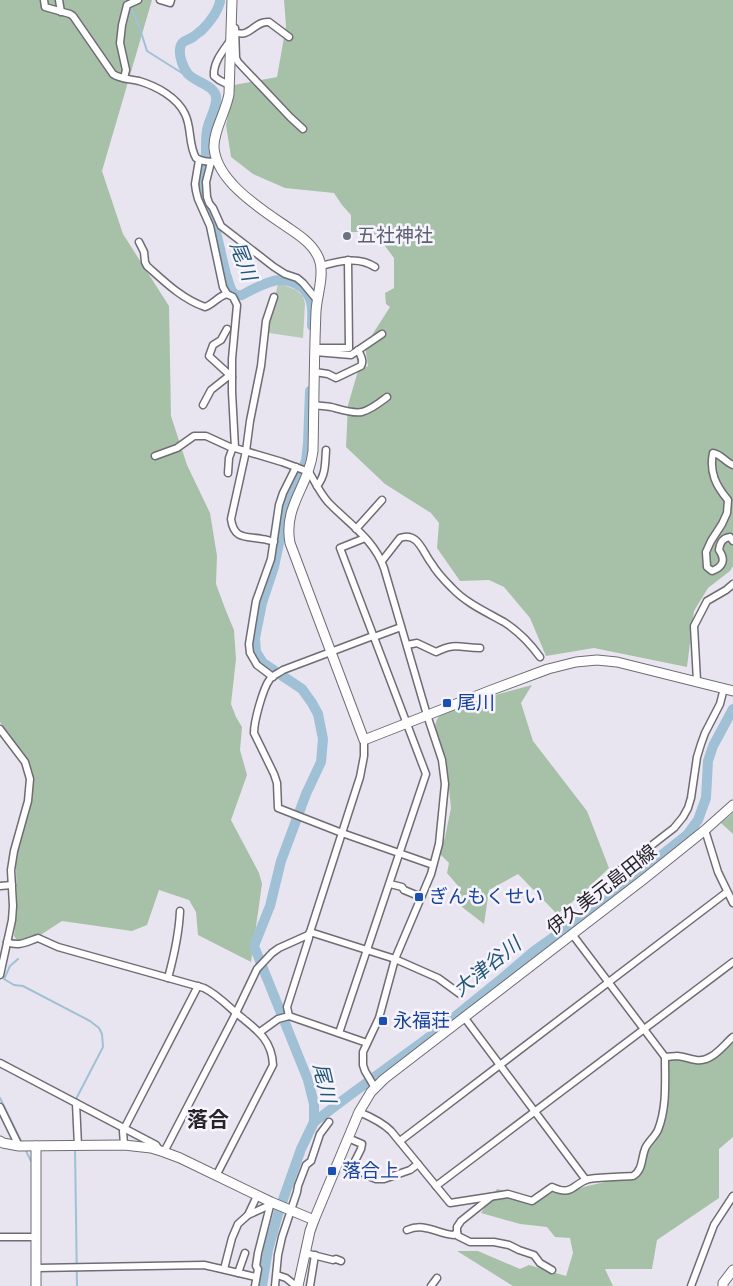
<svg xmlns="http://www.w3.org/2000/svg" width="733" height="1286" viewBox="0 0 733 1286" font-family="Karla,'Noto Sans JP',sans-serif">
<rect width="100%" height="100%" fill="#e9e5f0"/>
<polygon fill="#b7c9b7" points="278,284 281,284 296,290 303,296 305,304 303,338 269,333 269,321"/>
<g fill="#a7c1a8">
<polygon points="0,0 152,0 102,171 123,234 169,306 171,416 187,465 210,513 217,556 216,584 226,611 234,630 236,659 231,704 236,717 242,727 240,750 247,775 231,820 259,873 262,884 251,962 198,935 196,912 189,900 159,890 147,925 132,931 62,921 22,947 14,936 17,908 16,869 10,853 19,834 33,778 16,745 0,722"/>
<polygon points="284,0 733,0 733,566 730,571 708,588 694,611 687,667 594,648 546,656 530,618 504,587 489,580 460,581 437,548 439,523 431,513 385,484 346,447 348,405 358,371 368,366 365,346 390,307 386,304 385,293 394,288 394,258 382,242 372,232 351,232 351,215 342,205 334,193 285,188 253,174 231,157 226,125 234,85 277,77 286,26"/>
<polygon points="532,685 521,703 533,741 587,811 609,868 581,895 557,914 518,874 489,890 484,924 462,907 459,887 447,873 449,863 439,853 445,837 451,808 447,769 435,726 437,719 442,713 495,695"/>
<polygon points="733,813 733,834 721,823"/>
<polygon points="733,1043 733,1137 719,1149 719,1198 657,1240 652,1269 605,1269 613,1286 513,1286 457,1251 478,1251 520,1269 529,1265 566,1276 573,1253 570,1238 555,1237 547,1227 520,1224 481,1213 497,1189 533,1198 545,1197 554,1191 570,1194 583,1187 636,1175 643,1170 649,1146 667,1107 666,1060 677,1058 696,1062 716,1056"/>
</g>
<g fill="none" stroke-linecap="round" stroke-linejoin="round">
<g stroke="#a0c1d5" stroke-width="2">
<polyline points="130,6 139,26 147,51 182,73 188,74"/>
<polyline points="18,959 10,966 4,979 14,985 23,986 90,1021 99,1028 102,1034 103,1047 75,1101"/>
<polyline points="0,1098 22,1143"/>
<polyline points="75,1148 77,1286"/>
<polyline points="25,1149 32,1163"/>
</g>
<g stroke="#a0c1d5" stroke-width="10">
<path d="M220 0V2C217 13 210 22 202 30 199 32 196 35 193 37 187 41 181 40 180 49 179 56 183 68 188 74 196 83 219 86 216 101 215 111 209 120 207 130 205 141 207 153 205 164 204 173 199 181 201 190 202 200 208 209 212 218 218 236 221 256 226 274 228 279 229 286 232 291 235 295 237 296 242 295 251 290 261 285 270 282 286 276 307 285 311 302 313 310 312 319 312 326"/>
<polyline points="310,391 308,443 306,461 301,473 288,500 274,567 262,603 255,638 256,652 263,663 302,689 312,703 318,714 323,739 321,762 306,794 281,861 270,906 254,946 308,1080 314,1104 314,1122"/>
<polyline points="262,1286 268,1250 279,1211 301,1149 314,1122 350,1095 436,1032 499,981 534,951 596,907 687,835 698,820 706,798 708,761 713,746 733,709"/>
</g>
<defs>
<g id="street">
<path d="M44 0 45 7 70 14 73 16 113 74C120 79 130 79 139 81 156 86 177 97 185 114 192 128 188 144 196 158 202 162 210 162 217 162"/>
<polyline points="59,0 61,12"/>
<polyline points="160,0 170,3 171,0"/>
<polyline points="231,27 235,28 236,58 238,62 290,117 303,129"/>
<path d="M236 33C237 33 243 34 245 33 254 30 258 21 269 22L289 37"/>
<polyline points="124,78 126,70 120,43 122,25 127,5 138,0"/>
<path d="M229 85 219 80 214 76C213 63 222 52 230 41"/>
<path d="M199 160 195 184 196 191 198 199 210 226 223 287 227 294 233 297 237 305 232 359V392L235 448 282 462 309 472C315 482 320 493 328 502 348 523 374 539 384 568L427 715 442 760 445 784 439 844 431 874 395 959 379 1018 363 1052V1065L365 1071 375 1088"/>
<polyline points="211,162 206,182 207,197 209,203 213,208 221,226 274,267 285,274 297,278 303,283 317,300"/>
<path d="M139 242 144 252 145 262 147 266C165 282 182 299 205 307 214 304 218 296 227 294"/>
<path d="M321 266C339 261 359 256 375 267"/>
<polyline points="227,329 221,340 213,345 209,356 232,377"/>
<polyline points="315,348 349,348 348,260"/>
<polyline points="315,352 351,355 382,334"/>
<path d="M315 372 328 374 336 378 361 366C364 361 361 356 358 350"/>
<polyline points="203,405 211,390 230,375"/>
<path d="M314 405C320 406 325 406 331 407 339 409 353 414 362 412 372 409 379 403 387 397"/>
<polyline points="155,456 177,448 194,436 206,436 230,447 235,448"/>
<path d="M733 465C725 462 721 454 713 453 709 472 716 486 728 500L727 513 722 524 711 541 706 552 707 567 712 571C723 567 726 560 719 550 720 543 722 538 730 537L733 541"/>
<polyline points="228,473 229,458 233,447"/>
<path d="M317 486C326 475 325 463 326 450"/>
<polyline points="356,529 382,500"/>
<path d="M274 542C270 541 266 539 262 539 246 536 234 540 231 519L246 451 250 421 261 366 266 321 274 297"/>
<path d="M382 561 400 538C418 531 423 553 432 564 437 573 445 581 452 588 466 603 486 612 504 622 518 631 530 643 540 657"/>
<path d="M373 636 283 670C279 673 273 675 270 679 263 688 254 721 254 733L274 774 277 783 278 808 342 833 433 865"/>
<polyline points="374,637 401,627"/>
<path d="M407 645 417 643 436 652C455 642 461 648 480 648"/>
<polyline points="273,677 257,665 250,653 249,644 256,601 271,559 279,505 283,493 296,467"/>
<polyline points="697,681 694,626 707,601 726,590 733,584"/>
<polyline points="0,729 25,762 30,779 28,801 14,851 11,870 13,906 12,920 0,975"/>
<polyline points="705,830 718,872 733,903"/>
<polyline points="616,873 674,828 683,817 688,808 691,798 697,757 701,744 705,733 720,704 724,688"/>
<polyline points="390,884 402,887 404,890 421,897"/>
<polyline points="0,886 12,885"/>
<polyline points="572,934 665,1057"/>
<path d="M7 942C19 947 26 942 38 938L58 947 204 988C216 994 225 1003 235 1012 254 1028 272 1038 273 1065L216 1176"/>
<path d="M168 978C174 956 179 934 180 911"/>
<polyline points="289,1016 287,1007 309,938 310,932 395,959 438,978 460,994"/>
<polyline points="464,1017 586,1180"/>
<polyline points="260,1032 278,1019 289,1016 367,1043"/>
<polyline points="339,1033 426,774 340,548 365,538"/>
<polyline points="0,1063 76,1103 78,1146"/>
<polyline points="76,1103 156,1145 160,1151"/>
<polyline points="0,1107 19,1146"/>
<path d="M359 1112C371 1117 382 1122 391 1131L450 1203 508 1194 532 1201 552 1187C573 1197 573 1183 589 1179 603 1177 618 1177 633 1176 643 1170 641 1159 645 1149 647 1143 654 1138 658 1130 667 1107 665 1082 665 1057 669 1057 673 1056 677 1056 691 1057 698 1065 712 1056 720 1051 726 1043 733 1037"/>
<polyline points="348,1138 362,1144 361,1149 353,1165 366,1175 376,1179 384,1179 410,1170 418,1164"/>
<polyline points="400,1141 727,892"/>
<polyline points="124,1145 123,1131 198,986"/>
<polyline points="164,1152 236,1013 257,969 272,953 279,948 308,935 310,932 360,777 364,756 364,740"/>
<polyline points="436,1186 733,962"/>
<polyline points="248,1215 270,1205"/>
<path d="M407 1230C425 1222 437 1234 454 1235L457 1232V1227L461 1221 491 1197"/>
<polyline points="457,1232 458,1236 470,1242 494,1242 509,1245 519,1250 534,1255 540,1263 552,1270"/>
<polyline points="0,1237 36,1237"/>
<polyline points="305,1253 333,1260 336,1259 341,1261"/>
<polyline points="37,1268 204,1265 256,1277"/>
<polyline points="224,1269 232,1238 238,1224 248,1215 257,1196"/>
<polyline points="238,1273 245,1253"/>
<polyline points="277,1275 286,1278 296,1286"/>
<polyline points="255,1286 258,1269 256,1266 258,1253 271,1202"/>
<polyline points="275,1286 278,1255 282,1237 297,1192 298,1186 306,1165 311,1161 320,1134 329,1122"/>
<polyline points="310,1286 315,1255"/>
<polyline points="431,1286 437,1278"/>
<polyline points="691,1286 714,1225 733,1196"/>
</g>
<g id="secondary">
<path d="M232 0 229 94C226 112 213 131 214 148 217 183 264 211 290 229 302 237 316 247 320 262 324 277 317 295 316 311 314 358 314 405 313 451 309 486 283 506 290 543L364 740 489 691 548 669 576 662 597 660 617 662 733 691"/>
<polyline points="0,1141 3,1143 19,1146 124,1145 151,1148 164,1152 180,1158 271,1202 314,1220"/>
<polyline points="36,1146 36,1286"/>
<polyline points="298,1286 310,1231 314,1220 359,1112 371,1092 384,1079 644,879 705,830 733,805"/>
<polyline points="723,1286 723,1283 733,1270"/>
</g>
</defs>
<use href="#street" stroke="#6f6c74" stroke-width="9"/>
<use href="#secondary" stroke="#6f6c74" stroke-width="11"/>
<use href="#street" stroke="#fff" stroke-width="6"/>
<use href="#secondary" stroke="#fff" stroke-width="9"/>
</g>
<circle fill="#6b7280" stroke="#f7f3fd" stroke-width="2" cx="347" cy="236" r="5"/>
<g fill="#1a4fb4" stroke="#f7f3fd" stroke-width="2">
<rect x="442" y="698" width="10" height="10" rx="2.5"/>
<rect x="414" y="892" width="10" height="10" rx="2.5"/>
<rect x="378" y="1016" width="10" height="10" rx="2.5"/>
<rect x="327" y="1166" width="10" height="10" rx="2.5"/>
</g>
<g text-anchor="middle" dominant-baseline="central" stroke-width="5" stroke-linejoin="round" paint-order="stroke">
<g font-size="19" fill="#5b616d" stroke="#f7f3fd" text-anchor="start">
<text x="357" y="236">五社神社</text>
</g>
<g font-size="19" fill="#164399" stroke="#f7f3fd" text-anchor="start">
<text x="457" y="703">尾川</text>
<text x="429" y="897">ぎんもくせい</text>
<text x="393" y="1021">永福荘</text>
<text x="342" y="1171">落合上</text>
</g>
<g font-size="19" fill="#252428" stroke="#f7f3fd">
<text transform="translate(602 890) rotate(-38)">伊久美元島田線</text>
</g>
<g font-size="20" font-style="italic" fill="#205875" stroke="#f7f3fd">
<text transform="translate(243 261) rotate(70)">尾川</text>
<text transform="translate(487 967) rotate(-39)">大津谷川</text>
<text transform="translate(324 1083) rotate(77)">尾川</text>
</g>
<g font-size="21" font-weight="bold" fill="#252428" stroke="#f7f3fd">
<text x="208" y="1120">落合</text>
</g>
</g>
</svg>
